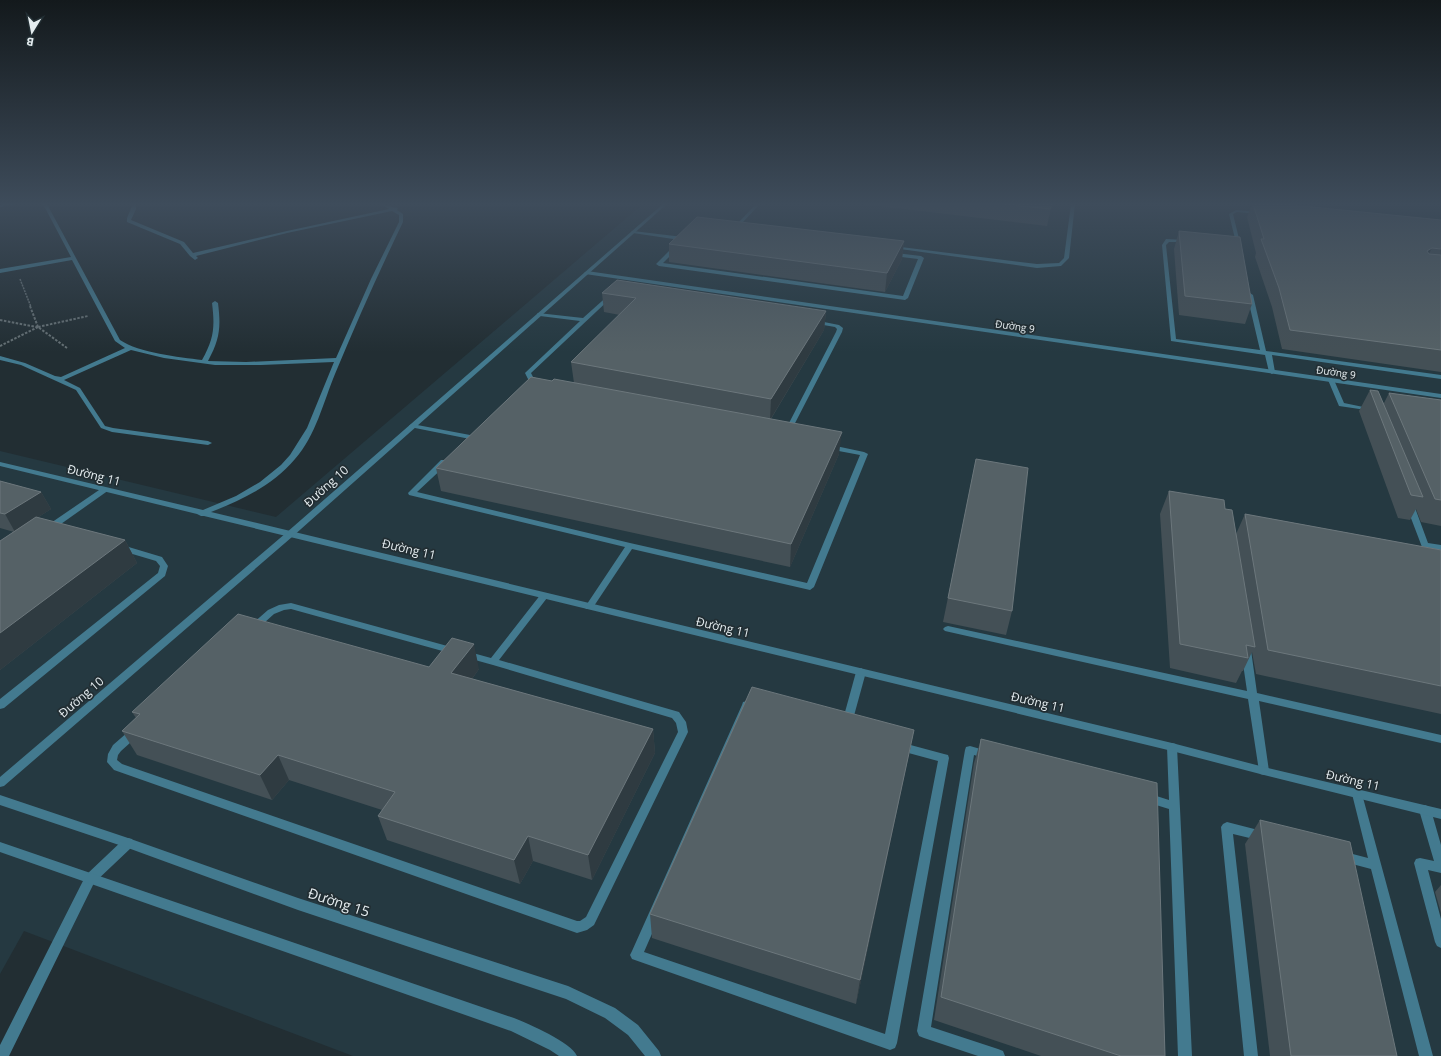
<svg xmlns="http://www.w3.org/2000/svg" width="1441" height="1056" viewBox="0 0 1441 1056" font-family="'Open Sans',sans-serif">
<rect width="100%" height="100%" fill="#222e33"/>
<polygon fill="#253941" points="643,204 1441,204 1441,1056 353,1056 24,931 0,974 0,451 276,517"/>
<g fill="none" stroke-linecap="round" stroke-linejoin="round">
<polyline stroke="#667175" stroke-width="1.5" stroke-dasharray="2 1" stroke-linecap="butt" points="20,279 31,307"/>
<g stroke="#667175" stroke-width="2" stroke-dasharray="2.5 1.5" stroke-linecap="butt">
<polyline points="30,306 38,327"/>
<polyline points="0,320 37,327"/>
<polyline points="0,346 38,327"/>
<polyline points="67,348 38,327 88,316"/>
</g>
<g fill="#437a8f" fill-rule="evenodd">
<polygon points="756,204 760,204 743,222 744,225 749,228 747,229 740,227 739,222"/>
<polygon points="1071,204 1075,204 1069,258 1061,266 1037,268 893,248 891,247 893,246 1037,264 1059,263 1064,258"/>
<polygon points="1236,210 1259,212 1261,213 1259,214 1237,212 1233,214 1241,247 1239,248 1237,247 1229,214"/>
<path d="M691 229 921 256 924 258 908 298 905 300 659 266 656 264 680 240 633 233 631 232 633 231 683 237ZM694 232 918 259 903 296 663 263Z"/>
<polygon points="1166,239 1186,240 1188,241 1186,242 1169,242 1166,245 1176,339 1260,350 1247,295 1250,293 1253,295 1266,351 1441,375 1441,379 1272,355 1275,372 1272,374 1269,372 1265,355 1171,341 1162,245"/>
<polygon points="611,293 614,295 613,296 531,373 533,377 542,380 542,382 540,383 528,379 525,373 526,372 580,321 540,316 537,314 538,313 583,318"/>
<polygon points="814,320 839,325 843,328 842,332 793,427 790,429 783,427 782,426 783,425 788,425 836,332 837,329 835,327 812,323 812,321"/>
<polygon points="1331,378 1334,380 1344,403 1373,409 1373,411 1339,406 1328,380"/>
<polygon points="412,424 470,435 474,437 470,439 410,427 409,426 410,425"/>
<polygon points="828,445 831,445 864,452 868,454 814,587 810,590 632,549 592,609 586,609 585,607 625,547 409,495 408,493 441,460 444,460 448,462 447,464 417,492 630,543 807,583 860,455 828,449 827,447"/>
<polygon points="102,488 108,488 109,490 51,531 45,531 44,529 45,527"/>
<polygon points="1407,503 1413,503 1414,505 1428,543 1441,545 1441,551 1422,547 1406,505"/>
<polygon points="122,545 162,557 168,566 165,576 4,708 0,709 0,699 158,573 160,566 156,561 119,550 118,548 119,546"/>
<path d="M544 593 547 594 548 596 547 598 499 660 679 712 686 722 688 732 594 925 587 930 577 933 114 770 107 762 108 754 113 745 268 610 279 605 291 603 491 658 541 594ZM291 609 493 665 672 718 676 723 678 732 586 917 580 921H577L122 764 117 760 118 755 121 751 274 614 284 610Z"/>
<polygon points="948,626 1247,691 1241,650 1243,648 1249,648 1251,650 1257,693 1441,735 1441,743 1259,701 1269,771 1268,774 1264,775 1260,774 1259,771 1248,699 945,631 943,629 945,627"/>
<polygon points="861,668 864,670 866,672 852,723 851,726 847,727 843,726 842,723 856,672 858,670"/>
<path d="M747 701 944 754 948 755 949 758 897 1043 895 1048 890 1050 632 959 630 955 632 951 742 705 743 702ZM750 710 938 761 885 1034 644 952Z"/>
<polygon points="1172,743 1176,744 1177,747 1192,1056 1178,1056 1169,809 1143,801 1142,798 1143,795 1147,793 1169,800 1167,747 1168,744"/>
<polygon points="970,746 991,752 992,755 991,758 987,759 974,755 931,1027 998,1049 1003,1051 1005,1056 978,1056 924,1038 919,1036 917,1031 965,750 966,747"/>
<polygon points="1357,789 1361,791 1362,794 1433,1056 1419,1056 1371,869 1341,861 1339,857 1341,853 1345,852 1368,858 1352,794 1353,791"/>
<polygon points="1425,805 1429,807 1431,810 1441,845 1441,873 1428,870 1441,919 1441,948 1437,946 1435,942 1414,863 1416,859 1420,858 1434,861 1419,810 1421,807"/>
<polygon points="1227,822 1262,831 1266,832 1268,836 1266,840 1262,841 1233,834 1258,1056 1244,1056 1221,827 1223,824"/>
</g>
<g fill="#437a8f" fill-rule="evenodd">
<polygon points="6,204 15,204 0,207 0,205"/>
<path d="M43 204H47L120 340C139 353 179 357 202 360 214 339 215 327 212 303L215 301 218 303C221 327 220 339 208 361L246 362 336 358 371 279 399 222V215L392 211 287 233 196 256 198 258 195 260 190 256 180 244 127 222C126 216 132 210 132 204H136V209L131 220 184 242 193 253 287 231 389 209 381 204C387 204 392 208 398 208L397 210 403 214V222C379 272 356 323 335 374 323 403 316 435 295 459 273 485 242 500 211 512L1172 743 1264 767 1441 809V819L1264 775 1172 751 204 516H201L197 514 0 466V462L203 510 236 496 260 482 281 465 290 455 307 428 334 362 261 365H215L164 358 131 350 64 380 80 388 105 426 113 428 208 441 212 443 208 445 112 432 101 428 76 390 21 365 0 360V356L25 363 55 376 61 377 125 348 115 341 72 260 0 273V269L71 257Z"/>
<polygon points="587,271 1441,394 1441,398 585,274 584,273"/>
<polygon points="128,838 132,839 134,843 132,847 94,883 9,1056 0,1056 0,1045 86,875 124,839"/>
</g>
<g fill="#437a8f" fill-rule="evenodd">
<polygon points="663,204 667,204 292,537 4,786 0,787 0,777 286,533"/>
<polygon points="0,795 128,838 298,898 568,986 615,1008 638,1025 659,1051 661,1056 645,1056 628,1035 605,1018 566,999 298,910 128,848 0,805"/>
<path d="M0 842 514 1018C529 1024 571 1042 577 1056H559L550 1050 511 1031 0 852Z"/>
</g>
</g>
<g fill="#445056">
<polygon points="862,204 1052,204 1047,226"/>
<polygon points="1252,204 1283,204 1441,220 1441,372 1282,349 1272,307 1255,257 1256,253 1247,217"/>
<polygon points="1179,231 1252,304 1245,324 1179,315 1174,249"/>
<polygon points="904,241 902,259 885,292 669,262 669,244"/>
<polygon points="602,293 826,311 824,330 771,419 839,454 790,567 441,491 436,468 552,381 574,383 571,362 620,315 604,312"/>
<polygon points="1370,390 1384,403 1389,393 1441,400 1441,526 1421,522 1416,509 1410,520 1398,518 1359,411"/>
<polygon points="976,459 1012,611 1006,635 943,622"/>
<polygon points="0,481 41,492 51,509 37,518 125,540 137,563 0,670 0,541 14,532 0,528"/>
<polygon points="1169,491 1225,509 1236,534 1245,514 1441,550 1441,714 1256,674 1252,652 1243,671 1242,671 1236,683 1170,668 1160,514"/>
<polygon points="429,667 479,669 472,679 653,729 655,753 592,880 533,861 520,884 387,840 378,816 382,810 289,780 272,800 137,755 122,731 136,718 132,712"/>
<polygon points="914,730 856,1004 652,938 650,914"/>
<polygon points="981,739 1165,1056 1041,1056 934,1020 974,763"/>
<polygon points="1260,820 1397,1056 1270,1056 1245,844"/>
<polygon points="1441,885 1441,913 1435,892"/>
</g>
<g fill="#2f3b41">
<polygon points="904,241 902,259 885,292 887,273"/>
<polygon points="1432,248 1423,266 1427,251"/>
<polygon points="826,311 824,330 770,420 771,399"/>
<polygon points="842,432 839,454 790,567 791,544"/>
<polygon points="41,492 51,509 15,532 5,514"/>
<polygon points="125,540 137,563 0,670 0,633"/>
<polygon points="474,644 479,669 458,698 451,673"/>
<polygon points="653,729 655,753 592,880 588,855"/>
<polygon points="914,730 909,755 856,1004 860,980"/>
<polygon points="278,755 289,780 272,800 260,775"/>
<polygon points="528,836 533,861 520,884 514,860"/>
</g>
<g fill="#556166" stroke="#6c777c">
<polygon points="1004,204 1052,204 1050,209"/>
<polygon points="1253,204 1283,204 1441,220 1441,249 1432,248 1427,251 1429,254 1441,255 1441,350 1290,330 1279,288 1261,239 1264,239"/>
<polygon points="697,217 904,241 887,273 669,244"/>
<polygon points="1179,231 1240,237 1252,304 1185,296"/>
<polygon points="617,280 826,311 771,399 571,362 636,298 602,293"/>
<polygon points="531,377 552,381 554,379 842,432 791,544 436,468"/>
<polygon points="1370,390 1378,391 1423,497 1411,495"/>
<polygon points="1389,393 1441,400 1441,500 1435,499"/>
<polygon points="976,459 1028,468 1012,611 948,598"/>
<polygon points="0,481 41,492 5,514 0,513"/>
<polygon points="1169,491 1224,500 1225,509 1232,510 1255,647 1246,645 1248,658 1180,644"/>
<polygon points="1245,514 1441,550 1441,686 1268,650"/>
<polygon points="36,517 125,540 0,633 0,541"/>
<polygon points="238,614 429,667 452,638 474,644 451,673 653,729 588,855 528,836 514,860 378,816 395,792 278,755 260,775 122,731 140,714 132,712"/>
<polygon points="752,687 914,730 860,980 650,914"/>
<polygon points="981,739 1157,783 1165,1056 1121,1056 941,997"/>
<polygon points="1260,820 1350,842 1397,1056 1291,1056"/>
</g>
<linearGradient id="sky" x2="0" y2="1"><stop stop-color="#13191c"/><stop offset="0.58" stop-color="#3e4c5b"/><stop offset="1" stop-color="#3e4c5b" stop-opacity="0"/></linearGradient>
<rect width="1441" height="352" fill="url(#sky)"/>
<g text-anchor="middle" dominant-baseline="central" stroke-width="3.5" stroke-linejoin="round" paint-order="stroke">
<g font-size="10" fill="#e5edf0" stroke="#222e33">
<text transform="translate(1015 326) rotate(8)">Đường 9</text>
<text transform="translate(1336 372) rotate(8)">Đường 9</text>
</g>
<g font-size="12" fill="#e5edf0" stroke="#222e33">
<text transform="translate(94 475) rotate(14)">Đường 11</text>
<text transform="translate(326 486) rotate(-42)">Đường 10</text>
<text transform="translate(409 549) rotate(13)">Đường 11</text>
<text transform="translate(723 627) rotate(13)">Đường 11</text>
<text transform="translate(81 697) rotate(-41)">Đường 10</text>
<text transform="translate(1038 702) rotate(13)">Đường 11</text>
<text transform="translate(1353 780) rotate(13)">Đường 11</text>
</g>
<g font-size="14" fill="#e5edf0" stroke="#222e33">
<text transform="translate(339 902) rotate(18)">Đường 15</text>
</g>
</g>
<g transform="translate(32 32) rotate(190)" stroke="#222e33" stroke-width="3" paint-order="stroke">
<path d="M0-3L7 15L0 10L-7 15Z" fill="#e5edf0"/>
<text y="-6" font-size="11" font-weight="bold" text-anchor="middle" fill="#e5edf0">B</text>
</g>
</svg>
